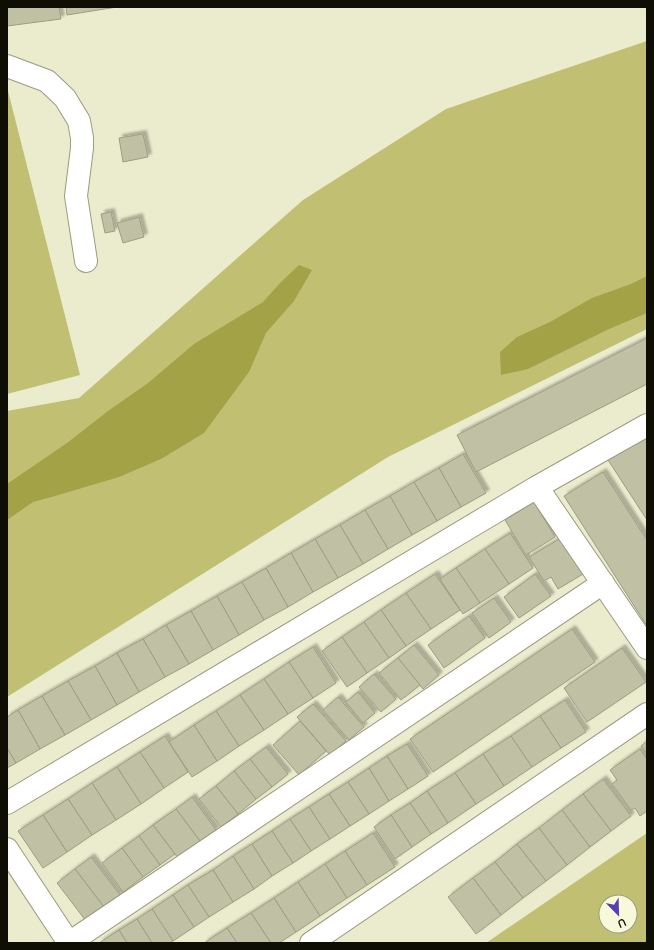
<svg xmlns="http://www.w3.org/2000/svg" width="654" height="950" viewBox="0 0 654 950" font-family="Manrope,sans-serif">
<defs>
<filter id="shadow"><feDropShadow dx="3.5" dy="-3.5" stdDeviation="1" flood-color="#0004"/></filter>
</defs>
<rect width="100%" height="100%" fill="#ebebce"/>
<g fill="#c1c072" fill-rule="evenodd">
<polygon points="647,41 647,329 388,457 7,697 7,411 79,398 303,200 446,109"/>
<polygon points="7,87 80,375 7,394"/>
<path d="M647 833V943H486ZM606 902H630V926H606Z"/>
</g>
<g fill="#a4a246">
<polygon points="299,265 312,270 294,301 266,333 249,372 204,433 161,459 119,477 55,496 33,502 7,520 7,484 67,443 108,411 148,383 194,344 263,302 280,283"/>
<polygon points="647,276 647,313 609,329 528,369 501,375 500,352 517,337 550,322 592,298 631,284"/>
</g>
<g fill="#c0c0a4" stroke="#9d9d82" filter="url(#shadow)">
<polygon points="7,7 59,7 61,19 7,26"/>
<polygon points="66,7 117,7 67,15"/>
<polygon points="143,134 148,157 123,162 119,138"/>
<polygon points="111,212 115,231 105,233 101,214"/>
<polygon points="139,217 144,237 123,243 117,223"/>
<polygon points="647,338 647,384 476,472 457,435"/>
<polygon points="647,436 647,520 608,460"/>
<polygon points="463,454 486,493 461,507 439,468"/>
<polygon points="439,468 461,507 437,521 414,482"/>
<polygon points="603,472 647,540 647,626 564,496"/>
<polygon points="414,482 437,521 412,535 390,496"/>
<polygon points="390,496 412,535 388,549 365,510"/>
<polygon points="534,502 555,537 526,555 505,520"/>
<polygon points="365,510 388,549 363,564 340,525"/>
<polygon points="340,525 363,564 338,578 315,539"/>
<polygon points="510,533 533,568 509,584 485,549"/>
<polygon points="561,538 583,574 558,589 551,577 544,581 529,557"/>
<polygon points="315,539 338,578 313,592 291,553"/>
<polygon points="485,549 509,584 480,603 456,568"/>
<polygon points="291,553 313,592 288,607 266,568"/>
<polygon points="266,568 288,607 264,620 242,582"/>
<polygon points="456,568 480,603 463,614 440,579"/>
<polygon points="435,574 460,610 431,629 406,593"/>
<polygon points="535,574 551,596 519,618 504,597"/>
<polygon points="242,582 264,620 239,635 217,596"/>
<polygon points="406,593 431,629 406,646 381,610"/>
<polygon points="217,596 239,635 213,650 191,611"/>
<polygon points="494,598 511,622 489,638 472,613"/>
<polygon points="381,610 406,646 389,658 364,622"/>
<polygon points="191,611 213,650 189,664 166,625"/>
<polygon points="469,616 485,638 444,668 428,645"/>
<polygon points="364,622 389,658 367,673 342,637"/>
<polygon points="166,625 189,664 165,677 143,639"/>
<polygon points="572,629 595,662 433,772 410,739"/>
<polygon points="342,637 367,673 347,687 322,651"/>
<polygon points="143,639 165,677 139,692 117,653"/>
<polygon points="414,645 439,675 423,689 398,658"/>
<polygon points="313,647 336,683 313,698 289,662"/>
<polygon points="622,648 646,682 587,722 564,688"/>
<polygon points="117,653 139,692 117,705 95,666"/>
<polygon points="398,658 420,685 401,700 379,673"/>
<polygon points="289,662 313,698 288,714 264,679"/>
<polygon points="95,666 117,705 91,720 68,681"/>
<polygon points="374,674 396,699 381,712 359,687"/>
<polygon points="264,679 288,714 264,730 240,695"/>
<polygon points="68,681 91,720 65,735 42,696"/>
<polygon points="358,692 375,713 363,723 346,702"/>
<polygon points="240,695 264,730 239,746 216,711"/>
<polygon points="42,696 65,735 40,749 18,710"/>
<polygon points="338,697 364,727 349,740 323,710"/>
<polygon points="565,700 586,732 561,748 540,716"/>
<polygon points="313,704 346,741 330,755 297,717"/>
<polygon points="18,710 40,749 16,763 7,748 7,717"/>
<polygon points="216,711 239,746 217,761 194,725"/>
<polygon points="540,716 561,748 532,767 511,736"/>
<polygon points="300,721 326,751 299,775 273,745"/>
<polygon points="194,725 217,761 192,777 169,742"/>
<polygon points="165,736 188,772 164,788 140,752"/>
<polygon points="511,736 532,767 504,786 483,754"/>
<polygon points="647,741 647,753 641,746"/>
<polygon points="407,744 428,776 408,789 387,756"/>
<polygon points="266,747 288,774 272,787 250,759"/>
<polygon points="7,748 16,763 7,768"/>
<polygon points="640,749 647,759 647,811 640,816 635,808 631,810 612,784 617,780 610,770"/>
<polygon points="140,752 164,788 141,804 117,767"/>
<polygon points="483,754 504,786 476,804 455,773"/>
<polygon points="387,756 408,789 389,801 369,768"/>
<polygon points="250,759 272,787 256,799 234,771"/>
<polygon points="117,767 141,804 116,820 92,783"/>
<polygon points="369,768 389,801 369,814 348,782"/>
<polygon points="234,771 256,799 238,814 216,786"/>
<polygon points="455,773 476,804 448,823 427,791"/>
<polygon points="603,779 631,816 611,831 583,794"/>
<polygon points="348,782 369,814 350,826 329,794"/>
<polygon points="92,783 116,820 92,835 68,799"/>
<polygon points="216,786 238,814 221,827 199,799"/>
<polygon points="427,791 448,823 431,834 410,803"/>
<polygon points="329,794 350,826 330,839 309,807"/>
<polygon points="583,794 611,831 590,847 562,810"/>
<polygon points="192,797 216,830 200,841 176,809"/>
<polygon points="68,799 92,835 67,852 43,815"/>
<polygon points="410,803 431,834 412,847 391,815"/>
<polygon points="309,807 330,839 311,851 290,819"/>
<polygon points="176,809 200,841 178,858 153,825"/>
<polygon points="562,810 590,847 567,865 539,828"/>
<polygon points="43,815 67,852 43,868 18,831"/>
<polygon points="391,815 412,847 395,859 374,827"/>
<polygon points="290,819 311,851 293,863 272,831"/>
<polygon points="153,825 175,854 160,865 139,836"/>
<polygon points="539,828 567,865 546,881 517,844"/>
<polygon points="272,831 293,863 272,876 252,844"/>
<polygon points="373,833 395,867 367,885 345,851"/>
<polygon points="139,836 160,865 143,877 122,848"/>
<polygon points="252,844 272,876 254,889 233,856"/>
<polygon points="517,844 546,881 523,898 495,862"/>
<polygon points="122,848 143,877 123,892 102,863"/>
<polygon points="345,851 367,885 347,898 325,864"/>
<polygon points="233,856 254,889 233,902 213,870"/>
<polygon points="91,857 120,895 104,907 75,869"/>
<polygon points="495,862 523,898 501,915 473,878"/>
<polygon points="325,864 347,898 320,916 298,882"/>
<polygon points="75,869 104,907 86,921 57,883"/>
<polygon points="213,870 233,902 209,917 188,885"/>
<polygon points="473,878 501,915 476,934 448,897"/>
<polygon points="298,882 320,916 296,932 274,898"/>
<polygon points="188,885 209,917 194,927 173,895"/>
<polygon points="173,895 194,927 173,941 152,909"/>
<polygon points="274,898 296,932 279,943 271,943 251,913"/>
<polygon points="152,909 173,941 169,943 152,943 137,919"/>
<polygon points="251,913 271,943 237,943 227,928"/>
<polygon points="137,919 152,943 127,943 119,930"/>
<polygon points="227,928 237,943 204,943"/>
<polygon points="119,930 127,943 99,943"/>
</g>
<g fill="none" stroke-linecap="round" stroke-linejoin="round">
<defs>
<g id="minor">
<polyline points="7,66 47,81 65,98 79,121 82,138 82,148 76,196 86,261"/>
<polyline points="537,487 647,648"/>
<polyline points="7,803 537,487 647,425"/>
<polyline points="7,849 69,943"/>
<polyline points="69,943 603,583"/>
<polyline points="311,943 647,714"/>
</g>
</defs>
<use href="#minor" stroke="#9a9b7f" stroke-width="24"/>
<use href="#minor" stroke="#fff" stroke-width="22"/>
</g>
<rect width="654" height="950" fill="none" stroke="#0e0e05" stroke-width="16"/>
<g transform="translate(618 914) rotate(157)"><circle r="19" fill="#f8f9db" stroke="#9a9b85"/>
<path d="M0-3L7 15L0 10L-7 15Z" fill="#593db5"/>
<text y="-6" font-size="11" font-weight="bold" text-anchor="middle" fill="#0e0e05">U</text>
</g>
</svg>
